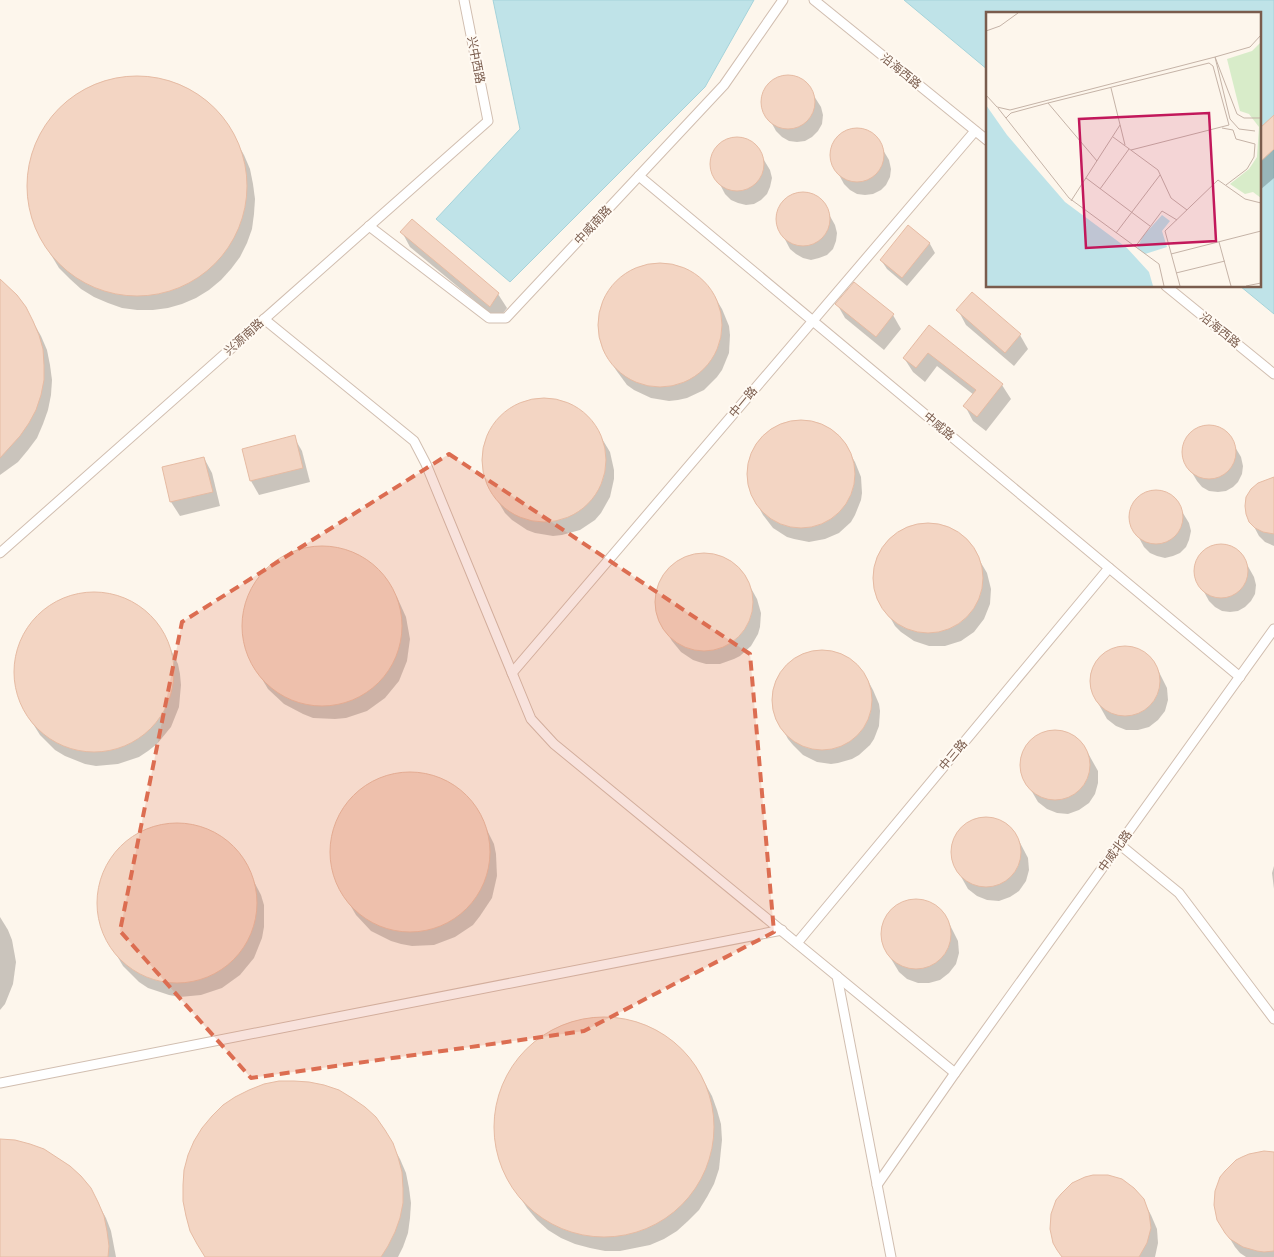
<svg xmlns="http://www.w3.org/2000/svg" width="1274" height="1257" viewBox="0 0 1274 1257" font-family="Figtree,'Noto Sans SC',sans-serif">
<rect width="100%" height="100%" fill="#fdf6ec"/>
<g fill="#bfe3e8" stroke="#a5d3da">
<polygon points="493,0 754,0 705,87 510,282 436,219 520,129"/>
<polygon points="904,0 1274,0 1274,314 1240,286 1260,286 1260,14 988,14 988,70"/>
</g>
<g fill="#0003">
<polygon points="792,76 801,79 807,85 821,107 823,115 822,124 818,131 812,137 805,141 797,142 789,141 782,137 776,131 764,109 763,101 764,92 769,85 775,80 784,77"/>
<polygon points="138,78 153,79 182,88 196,95 208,104 219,115 228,127 244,155 250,169 253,184 255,199 254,214 252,229 247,243 240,257 231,269 221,280 209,290 196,298 182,304 168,308 153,310 137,310 122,308 108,303 94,297 81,289 70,279 59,268 42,240 36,226 31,212 29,197 28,182 30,167 34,152 39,138 47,125 68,103 80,94 94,87 108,82"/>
<polygon points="1274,117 1274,178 1260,190 1260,129"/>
<polygon points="852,130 861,130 869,132 876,138 889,160 891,169 890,177 886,185 881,190 873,194 865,195 857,194 850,190 844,184 832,162 831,154 833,145 837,138 844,133"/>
<polygon points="733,139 741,139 750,142 756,147 770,170 772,178 770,187 767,194 761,200 754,204 746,205 738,203 731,200 725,194 713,171 712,163 713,155 718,148 724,142"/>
<polygon points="798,194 807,194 815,197 822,202 835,225 837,233 836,241 833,249 827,255 819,258 811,260 803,258 796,254 790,249 778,226 777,218 779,210 783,202 790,197"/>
<polygon points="908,227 930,244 935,253 907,286 887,269 881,260"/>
<polygon points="402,232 498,294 507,308 498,320 410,247"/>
<polygon points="651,264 660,264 678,266 686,270 702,280 713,294 722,309 729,326 730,335 729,353 722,370 717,377 704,390 687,398 678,400 669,401 651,398 634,390 627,385 616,370 607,355 600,338 599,329 600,311 607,294 612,287 625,274 642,266"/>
<polygon points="0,282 25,308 41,336 47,350 50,365 52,380 51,395 48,410 43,424 37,438 28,450 18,462 0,475"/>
<polygon points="837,304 893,315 901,329 884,350 845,318"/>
<polygon points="958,310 1020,335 1028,349 1014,366 966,325"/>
<polygon points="929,327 1002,385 1011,399 986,431 973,421 965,406 974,395 937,366 925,382 913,372 904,358"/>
<polygon points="544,399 562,402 579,410 586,415 592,422 610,452 614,470 614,479 610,497 601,513 595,520 580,530 562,535 553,536 535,533 527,530 512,520 505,513 487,483 483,465 483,456 487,438 496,422 502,416 517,405 535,400"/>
<polygon points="808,421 823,426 830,430 836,435 846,447 855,462 861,477 862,493 861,500 855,515 851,522 839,533 825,539 809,542 794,539 787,537 773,528 763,515 751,493 748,478 749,462 755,448 759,441 770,430 777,426 792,422"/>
<polygon points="1204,426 1213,426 1221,429 1228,435 1241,457 1243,466 1242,474 1238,482 1233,487 1226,491 1218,492 1209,491 1202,487 1197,481 1184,459 1183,451 1185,442 1190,435 1196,429"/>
<polygon points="294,437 302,451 310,482 259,495 251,481"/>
<polygon points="204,458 212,473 220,506 180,516 171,502 163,468"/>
<polygon points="1274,481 1274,546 1265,542 1259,536 1251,521"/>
<polygon points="1152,492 1160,492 1169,495 1175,500 1189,523 1191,531 1189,540 1186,547 1180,553 1173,556 1165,558 1157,556 1150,553 1144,547 1132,525 1131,516 1132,508 1137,501 1143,495"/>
<polygon points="928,524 944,526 958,533 970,544 987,573 991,589 990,604 984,619 974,632 961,641 945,646 929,646 914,641 901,632 895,626 887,612 878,597 876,590 875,572 878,558 882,551 891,539 905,530 912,527"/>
<polygon points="1217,546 1225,546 1234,549 1241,554 1254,577 1256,585 1255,594 1251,601 1245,607 1238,611 1230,612 1222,611 1215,607 1209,601 1197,579 1196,570 1197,562 1202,555 1209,549"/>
<polygon points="323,547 334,548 355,554 364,559 381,573 397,597 406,617 410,639 407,661 399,681 385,698 367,711 346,718 335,719 313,718 303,714 284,704 268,689 259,674 248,655 243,633 244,611 251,590 263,573 281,558 301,550"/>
<polygon points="704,554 718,556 731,562 742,572 757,599 761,613 760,627 758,634 751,646 740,656 734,659 720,664 706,664 699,662 693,660 681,652 672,641 663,626 658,612 657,605 658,591 660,585 667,572 677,562 690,556"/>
<polygon points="94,593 116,597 136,606 145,612 160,629 168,644 178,664 180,674 181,685 179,707 171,727 157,744 148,751 139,757 118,764 96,766 85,764 65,756 55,750 40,735 25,711 17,690 15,679 16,658 23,637 35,619 52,605 72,596"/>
<polygon points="1124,647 1135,648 1146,654 1154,662 1167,688 1168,700 1165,711 1158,720 1149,727 1138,730 1126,730 1116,726 1107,719 1093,694 1090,684 1091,672 1096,663 1103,654 1113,649"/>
<polygon points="814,651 829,651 843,656 855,664 865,675 873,690 879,704 880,711 879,726 874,739 870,745 859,755 852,759 838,763 831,764 817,762 803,755 793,745 788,739 780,724 774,711 773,704 774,689 780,675 788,664 794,660 807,653"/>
<polygon points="1055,730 1066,732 1076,737 1084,746 1098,771 1098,783 1095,794 1089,803 1079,810 1068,814 1057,813 1047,809 1038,802 1024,778 1021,767 1022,756 1026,746 1034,738 1044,732"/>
<polygon points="399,774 422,774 442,781 461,792 476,809 484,824 494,844 496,854 497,876 492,898 480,916 473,925 455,937 434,945 412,946 401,944 391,941 371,931 356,915 336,881 333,871 331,849 332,838 339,817 351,799 368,785 378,780"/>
<polygon points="985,817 996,819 1007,824 1015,833 1028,858 1029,870 1026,881 1019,891 1010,897 999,901 987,900 977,896 968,889 954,864 952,854 953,843 957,833 965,825 974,819"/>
<polygon points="167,825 189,825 210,832 219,837 236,851 243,860 261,895 264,905 264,927 262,938 254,958 240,975 222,988 201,995 180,997 169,995 148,988 139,982 123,966 103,932 100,922 98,911 99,889 102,878 112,858 119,850 136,836 156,827"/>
<polygon points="1274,866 1274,889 1272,873"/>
<polygon points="915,900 927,902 937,907 945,915 958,941 959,953 956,964 949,973 940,980 929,983 918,983 907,979 899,972 884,947 882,937 883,926 887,916 895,907 904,902"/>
<polygon points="0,917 8,930 12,940 16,962 13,984 5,1004 0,1010"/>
<polygon points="605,1018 621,1020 635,1023 650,1028 663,1036 675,1045 686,1055 696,1067 712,1096 717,1110 721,1124 722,1140 719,1169 714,1184 707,1197 699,1210 688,1221 677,1231 664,1239 650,1245 620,1251 605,1251 590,1248 575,1244 561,1238 548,1230 537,1220 527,1208 509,1180 503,1167 498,1152 496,1138 495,1122 497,1107 501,1093 507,1079 514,1066 524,1054 535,1043 547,1035 561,1028 575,1022 590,1019"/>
<polygon points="384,1131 400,1159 406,1173 409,1188 411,1203 410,1218 408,1233 403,1247 398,1257 206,1257"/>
<polygon points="0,1140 98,1204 106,1218 111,1231 116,1257 0,1257"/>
<polygon points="1274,1154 1274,1257 1246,1257 1240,1253 1235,1247 1218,1219"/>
<polygon points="1143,1200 1151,1215 1157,1229 1158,1243 1155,1257 1063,1257"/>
</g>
<g fill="#f3d5c3" stroke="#e6bba3">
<circle cx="788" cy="102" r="27"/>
<circle cx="137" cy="186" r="110"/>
<polygon points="1274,115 1274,149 1260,162 1260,128"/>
<circle cx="857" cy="155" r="27"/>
<circle cx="737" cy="164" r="27"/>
<circle cx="803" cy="219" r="27"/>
<polygon points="412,219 499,293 490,307 400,232"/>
<polygon points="908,225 930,243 902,278 880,260"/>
<circle cx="660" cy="325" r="62"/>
<polygon points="0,279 17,295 26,307 33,321 39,335 43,349 44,365 44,380 41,395 36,410 29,423 20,436 0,458"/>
<polygon points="854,282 894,314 876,337 835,304"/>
<polygon points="972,292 1021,334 1005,353 956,310"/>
<polygon points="929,325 1003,384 977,417 963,406 976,390 928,353 916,368 903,358"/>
<circle cx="544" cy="460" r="62"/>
<circle cx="801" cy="474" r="54"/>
<circle cx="1209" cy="452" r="27"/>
<polygon points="295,435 303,468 250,481 242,449"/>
<polygon points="204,457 213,492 170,502 162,467"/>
<polygon points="1274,477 1274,534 1263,532 1255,528 1249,522 1246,514 1245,506 1246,497 1251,489 1258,483"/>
<circle cx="1156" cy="517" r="27"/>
<circle cx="928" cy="578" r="55"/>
<circle cx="1221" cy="571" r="27"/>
<circle cx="322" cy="626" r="80"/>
<circle cx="704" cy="602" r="49"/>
<circle cx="94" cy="672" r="80"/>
<circle cx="1125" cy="681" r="35"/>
<circle cx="822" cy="700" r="50"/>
<circle cx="1055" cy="765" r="35"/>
<circle cx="410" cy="852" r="80"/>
<circle cx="986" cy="852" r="35"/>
<circle cx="177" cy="903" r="80"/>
<circle cx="916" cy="934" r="35"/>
<circle cx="604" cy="1127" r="110"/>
<polygon points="279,1081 294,1081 309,1082 324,1085 339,1090 352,1098 365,1107 376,1117 385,1130 393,1143 398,1157 402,1172 403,1188 403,1203 400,1218 395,1232 388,1246 381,1257 205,1257 197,1244 190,1231 186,1216 183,1201 183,1185 184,1170 188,1155 194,1141 202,1128 212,1116 223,1105 235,1097 249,1090 264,1084"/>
<polygon points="0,1139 15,1140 30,1144 44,1149 70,1166 81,1176 91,1188 98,1202 104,1216 107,1231 109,1246 108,1257 0,1257"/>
<polygon points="1264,1151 1274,1152 1274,1251 1264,1252 1257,1251 1243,1247 1230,1239 1225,1233 1217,1220 1214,1205 1215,1191 1220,1177 1225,1171 1236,1160 1242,1157 1249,1154"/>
<polygon points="1093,1175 1108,1175 1122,1179 1134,1188 1144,1199 1149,1213 1151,1228 1147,1243 1139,1257 1062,1257 1057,1250 1053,1243 1050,1229 1051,1214 1056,1200 1061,1194 1072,1183 1085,1177"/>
</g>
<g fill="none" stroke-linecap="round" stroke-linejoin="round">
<defs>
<g id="lane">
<polyline points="814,0 988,141"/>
<polyline points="639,176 1240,677"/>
<polyline points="369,226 489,318 506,318 724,85 783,0"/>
<polyline points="1166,286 1274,374"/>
<polyline points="264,319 414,441 426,464 531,719 554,744 955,1073"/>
<polyline points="0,553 488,121 464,0"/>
<polyline points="512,673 975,131"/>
<polyline points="1119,844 1179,893 1274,1019"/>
<polyline points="797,943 1109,568"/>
<polyline points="837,976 891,1257"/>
<polyline points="0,1083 782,930"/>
<polyline points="877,1185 955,1073 1274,629"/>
</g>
</defs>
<use href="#lane" stroke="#d1beb0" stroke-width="11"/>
<use href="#lane" stroke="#fff" stroke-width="9"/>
</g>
<path fill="#dc6d51" fill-opacity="0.2" stroke="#dc6d51" stroke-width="4" stroke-dasharray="10 6" stroke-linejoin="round" d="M449 454 750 654 774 932 584 1031 251 1078 120 931 182 622Z"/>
<g text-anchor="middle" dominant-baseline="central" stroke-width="4" stroke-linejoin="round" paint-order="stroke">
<g font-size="12" fill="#7a5c4d" stroke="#fffaf3">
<text transform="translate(476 60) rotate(79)">兴中西路</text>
<text transform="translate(901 71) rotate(39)">沿海西路</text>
<text transform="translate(593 225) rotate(-47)">中威南路</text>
<text transform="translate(1220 330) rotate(39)">沿海西路</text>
<text transform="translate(244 337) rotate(-42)">兴源南路</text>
<text transform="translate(743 402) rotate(-50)">中一路</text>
<text transform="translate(939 426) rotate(40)">中威路</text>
<text transform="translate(953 755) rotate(-50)">中三路</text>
<text transform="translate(1115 851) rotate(-54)">中威北路</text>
</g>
</g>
<g transform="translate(986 12)">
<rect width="275" height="275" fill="#fdf6ec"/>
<path d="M275 30V186L267 180 259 182 244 172 263 157 271 145 273 115 263 102 254 99 241 47 266 39Z" fill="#d8ecc9"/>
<path d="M0 93 21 123 79 190 141 236 163 260 167 274H0ZM176 203 184 209 176 219 181 235 159 242 151 236 157 224Z" fill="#bfe3e8"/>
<path fill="none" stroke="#c5b3a7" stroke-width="1" d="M0 19 14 14 32 1M125 76 139 133M0 83 11 95 24 98 229 45 251 102 258 106H275M62 91 223 51 227 54 243 113 145 138M12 96 83 186 173 252 178 274M20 106 25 101 62 91 111 149M236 116 247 118 250 127 269 132 268 145 261 157 240 173M269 119 253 117 244 107 229 45 264 35 275 23M127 125 172 158 185 186 201 198M100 166 164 214M114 177 143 137M85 189 134 113M130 221 174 163M233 230 245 274M149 235 176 199 191 208M185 242 275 219M190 261 239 249M194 274 179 219 232 168 259 187 275 191M260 274 275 271"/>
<path fill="#c2185b" fill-opacity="0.15" stroke="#c2185b" stroke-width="2.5" d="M223 101 230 229 100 236 93 107Z"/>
<rect width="275" height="275" fill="none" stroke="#7a5c4d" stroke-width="2.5"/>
</g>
</svg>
